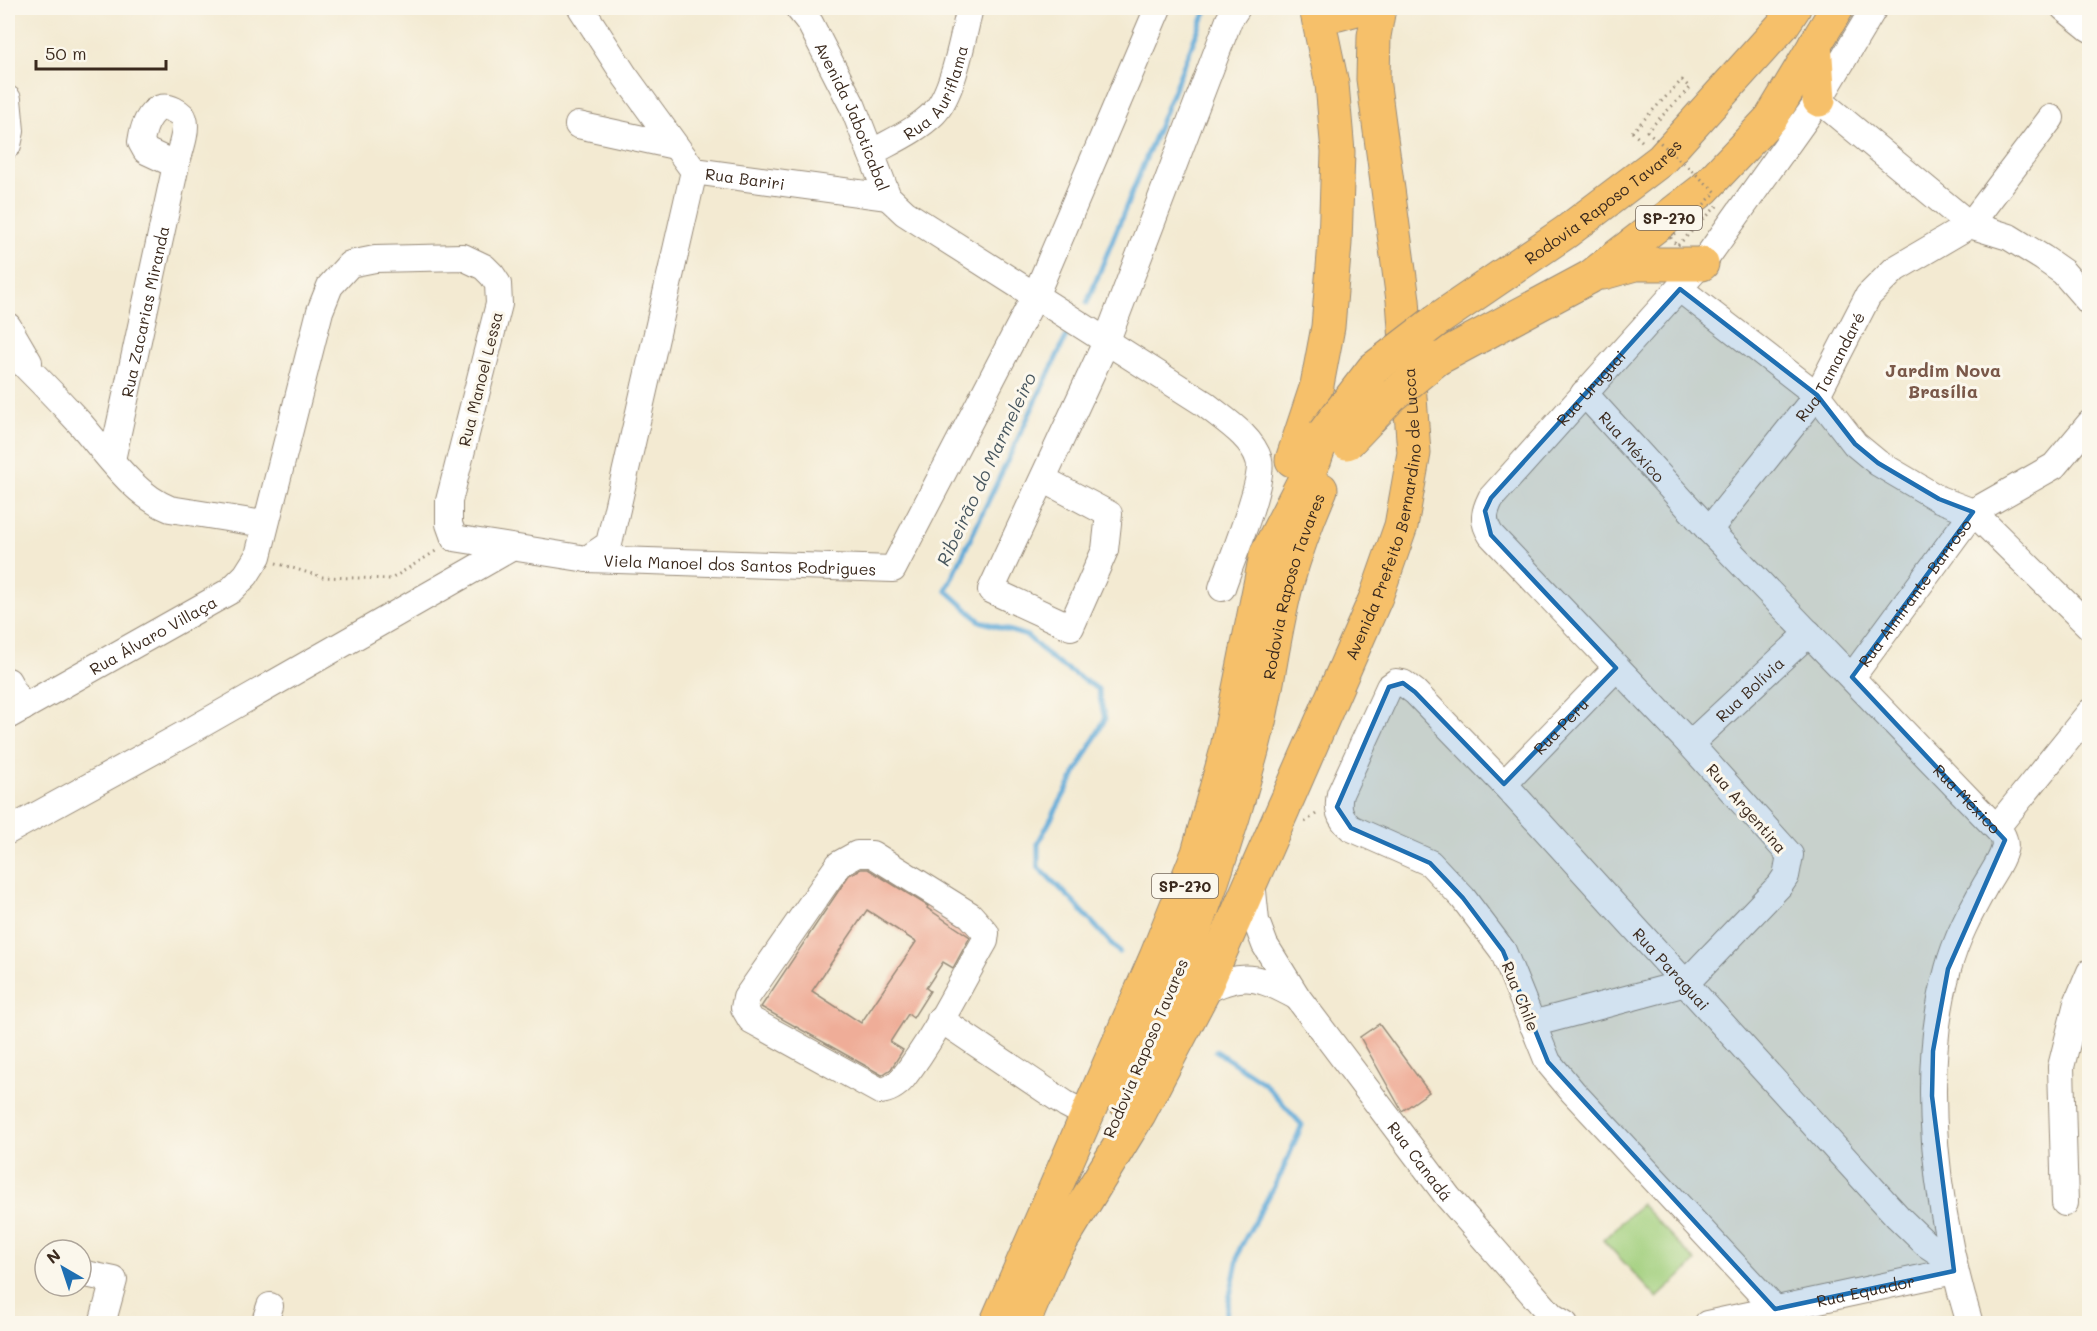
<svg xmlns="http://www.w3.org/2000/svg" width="2097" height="1331" viewBox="0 0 2097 1331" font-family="Mali,sans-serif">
<rect width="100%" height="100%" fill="#fbf7ec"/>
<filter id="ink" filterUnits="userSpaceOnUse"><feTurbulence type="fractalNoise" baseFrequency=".0167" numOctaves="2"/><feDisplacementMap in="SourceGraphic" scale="12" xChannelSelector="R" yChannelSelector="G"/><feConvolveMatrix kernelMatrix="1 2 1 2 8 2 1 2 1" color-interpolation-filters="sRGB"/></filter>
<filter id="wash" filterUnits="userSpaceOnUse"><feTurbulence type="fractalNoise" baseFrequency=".008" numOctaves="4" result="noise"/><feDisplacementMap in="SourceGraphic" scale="24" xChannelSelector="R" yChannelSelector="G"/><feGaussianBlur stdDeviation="1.35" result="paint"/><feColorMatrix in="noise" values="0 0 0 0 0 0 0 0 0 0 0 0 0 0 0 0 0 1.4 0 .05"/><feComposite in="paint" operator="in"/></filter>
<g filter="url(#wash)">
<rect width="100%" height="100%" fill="#f3ead2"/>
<polygon fill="#a1cf7d" stroke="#6e7c4e" stroke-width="1.5" points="1641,1204 1696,1262 1657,1298 1603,1240"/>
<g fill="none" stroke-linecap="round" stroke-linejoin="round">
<g stroke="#60aad8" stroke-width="5">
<polyline points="1087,303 1207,8"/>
<polyline points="1067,335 946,590 980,621 1027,636 1054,661 1098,689 1105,719 1038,843 1038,867 1072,900 1119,952"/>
<polyline points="1216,1051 1264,1083 1302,1125 1281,1174 1240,1248 1224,1324"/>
</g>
</g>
<g id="blocks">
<g fill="#efad98" fill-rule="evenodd">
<path d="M861 869H868L928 906 927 908 970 937 953 968 943 962 926 988 930 991 913 1018 908 1014 890 1042 903 1050 891 1069 882 1075 761 1007 849 875ZM867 910 916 942 861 1023 812 991Z"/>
<polygon points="1379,1024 1429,1092 1402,1111 1360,1037"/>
</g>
</g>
</g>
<g filter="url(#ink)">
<use href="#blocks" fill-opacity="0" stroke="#978a78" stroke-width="1.5"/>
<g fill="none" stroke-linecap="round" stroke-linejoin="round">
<defs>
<g id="minor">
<path id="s1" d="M581 8 625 76 694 171 888 197"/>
<path id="s2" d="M798 8 810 23 853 107 888 197 905 213 1205 404C1223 419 1252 436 1259 460 1265 482 1230 563 1222 588"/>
<polyline points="2064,8 2090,29"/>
<polyline points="8,99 11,131 8,145"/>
<polyline points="1819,100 1970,225 2009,237 2043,258 2063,272 2090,303"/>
<polyline points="578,125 675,146"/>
<path id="s3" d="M871 153C892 141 916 131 934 113 954 93 963 35 970 8"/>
<polyline points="1680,289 1817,395 1855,444 1878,463 1939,499 1973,512 2090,627"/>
<polyline points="8,326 29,362"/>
<path d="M8 349C32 372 55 396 78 421 105 451 132 494 170 509L264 524"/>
<path id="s4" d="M1584 393 1709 530 2001 833C2004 838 2006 844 2004 850 2001 862 1991 875 1985 886 1970 913 1956 939 1948 969 1918 1079 1937 1216 1970 1324"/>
<path id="s5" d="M112 460 176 165C179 154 188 130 184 119 183 115 178 112 174 110 153 99 143 126 141 142L146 151 176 165"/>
<polyline points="1043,479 1109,514 1105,550 1071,627 991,590 1107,340 1229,20 1237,8"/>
<path id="s6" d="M1709 530 1817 395 1868 296 1895 269 1970 225 2051 118"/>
<path id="s7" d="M587 559 893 569 1036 294 1158 8"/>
<path id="s8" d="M1852 677 1973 512 2054 466 2090 423"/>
<polyline points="8,681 23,708"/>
<path id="s9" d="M8 716 230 591 246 575 258 556 320 311 330 286 350 264 375 259 463 257 484 267 492 275 498 284 499 304 449 501V524L454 538 587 559 609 544 694 171"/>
<path id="s10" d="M1690 744 1809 633"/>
<path id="s11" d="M1504 784 1616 668"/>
<polyline points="1997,827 2090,712"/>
<polyline points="8,831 192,730 511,548"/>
<path d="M857 854H872L970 915 986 933 985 941C959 986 935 1037 903 1078 897 1085 890 1090 880 1091L751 1020 744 1008 746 998 839 864Z"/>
<path id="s12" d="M1252 881 1256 921 1265 945 1298 998 1448 1197 1552 1316 1565 1324"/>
<path id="s13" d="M1686 983 1780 885 1786 876 1790 855 1690 744 1491 535C1482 521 1484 512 1491 498L1707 257 1819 100 1874 8"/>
<path d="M1203 992C1243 971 1258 976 1297 997"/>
<polyline points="940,1019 1066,1104 1087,1115"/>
<polyline points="1532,1024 1686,983"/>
<polyline points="2065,1203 2061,1067 2077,1003 2090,972"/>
<polyline points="81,1273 114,1280 102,1324"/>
<path id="s14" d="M1775 1309 1573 1092 1548 1062 1503 951 1463 898 1430 863 1351 828C1339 818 1337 809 1340 794L1389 687 1396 682 1403 683 1415 692 1504 784 1898 1217 1926 1244 1952 1261"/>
<polyline points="264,1324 270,1306"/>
<path id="s15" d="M1707 1324 1954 1271"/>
</g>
<g id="highway">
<polyline points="1322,8 1338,14 1360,8"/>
<polyline points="1815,44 1819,100"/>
<polyline points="1603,273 1635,264 1702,264"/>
<path id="s16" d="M1437 320 1566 232 1661 160 1782 26 1794 8"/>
<polyline points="1437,359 1590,277 1704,189 1771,118 1837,8"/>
<polyline points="1292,460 1317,385 1328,327 1335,243 1338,152 1332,84 1316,8"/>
<path id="s17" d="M1124 1101C1177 986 1222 865 1254 743 1268 690 1273 635 1287 583 1296 551 1308 519 1321 489"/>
<path id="s18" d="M1049 1261 1139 1114 1203 992 1376 597 1401 526 1414 453 1403 300 1373 79 1374 36 1379 8"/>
<polyline points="996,1324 1156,957 1198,853 1226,753 1266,555 1315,459 1324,433"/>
<polyline points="1023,1324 1058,1242"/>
</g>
</defs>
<use href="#minor" stroke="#978a78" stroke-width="28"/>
<use href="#highway" stroke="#978a78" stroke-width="35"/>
<g stroke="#978a78" stroke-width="3" stroke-dasharray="1.5 4.5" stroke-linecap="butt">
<polyline points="1632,132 1644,143"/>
<polyline points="276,563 322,577 391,579 439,549"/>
<polyline points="1305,822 1319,812"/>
</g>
<use href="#minor" stroke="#fff" stroke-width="26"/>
<use href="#highway" stroke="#f6c06b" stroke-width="33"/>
<defs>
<g id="highway-bridge">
<polyline points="1324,433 1373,369 1437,320"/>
<polyline points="1347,443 1391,397 1437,359"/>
</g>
</defs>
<use href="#highway-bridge" stroke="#978a78" stroke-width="35" stroke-linecap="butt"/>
<polyline stroke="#978a78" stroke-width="3" stroke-dasharray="1.5 4.5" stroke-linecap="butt" points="1632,132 1682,80 1690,88 1647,131 1716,192 1671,238 1677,246 1719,204"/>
<use href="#highway-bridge" stroke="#f6c06b" stroke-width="33"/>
</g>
</g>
<path fill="#1f6fb2" fill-opacity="0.2" stroke="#1f6fb2" stroke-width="4.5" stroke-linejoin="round" d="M1680 289 1817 395 1855 444 1878 463 1939 499 1973 512 1852 677 2005 840 1948 969 1933 1051 1932 1096 1954 1271 1775 1309 1548 1062 1503 951 1463 898 1430 863 1351 828 1337 807 1389 687 1403 683 1415 692 1504 784 1616 668 1491 535 1485 511 1491 498Z"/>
<g text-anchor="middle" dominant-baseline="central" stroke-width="6" stroke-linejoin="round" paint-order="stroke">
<g fill="#fbf7ec" stroke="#75685c" stroke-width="1.5">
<rect x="1636" y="206" width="66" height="24" rx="4.5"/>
<rect x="1152" y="874" width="66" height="24" rx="4.5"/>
</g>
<g font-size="15" font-weight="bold" fill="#3b2a1e">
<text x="1669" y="218">SP-270</text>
<text x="1185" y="886">SP-270</text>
</g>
<g font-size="16" fill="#3b2a1e" stroke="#fbf7ec">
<text stroke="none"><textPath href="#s3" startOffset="93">Rua Auriflama</textPath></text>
<text stroke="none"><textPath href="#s2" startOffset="122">Avenida Jaboticabal</textPath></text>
<text stroke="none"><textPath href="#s1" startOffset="250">Rua Bariri</textPath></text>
<text stroke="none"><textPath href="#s16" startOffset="204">Rodovia Raposo Tavares</textPath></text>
<text stroke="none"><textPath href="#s5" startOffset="152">Rua Zacarias Miranda</textPath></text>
<text stroke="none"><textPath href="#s6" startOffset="204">Rua Tamandaré</textPath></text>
<text transform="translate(480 379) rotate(-76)">Rua Manoel Lessa</text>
<text stroke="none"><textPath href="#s13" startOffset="794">Rua Uruguai</textPath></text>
<text stroke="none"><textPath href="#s4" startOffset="72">Rua México</textPath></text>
<text stroke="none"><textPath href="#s18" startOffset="825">Avenida Prefeito Bernardino de Lucca</textPath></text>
<text stroke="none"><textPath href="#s7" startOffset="153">Viela Manoel dos Santos Rodrigues</textPath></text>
<text stroke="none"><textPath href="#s17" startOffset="543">Rodovia Raposo Tavares</textPath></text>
<text stroke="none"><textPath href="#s8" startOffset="105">Rua Almirante Barroso</textPath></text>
<text stroke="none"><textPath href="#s9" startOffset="166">Rua Álvaro Villaça</textPath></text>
<text stroke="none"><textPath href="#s10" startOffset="81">Rua Bolívia</textPath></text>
<text stroke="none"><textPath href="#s11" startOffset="81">Rua Peru</textPath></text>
<text stroke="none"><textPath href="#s4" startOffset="558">Rua México</textPath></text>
<text transform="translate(1747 808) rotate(49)">Rua Argentina</text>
<text stroke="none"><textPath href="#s14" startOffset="1220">Rua Paraguai</textPath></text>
<text transform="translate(1521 996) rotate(68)">Rua Chile</text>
<text transform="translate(1145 1048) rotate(-67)">Rodovia Raposo Tavares</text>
<text stroke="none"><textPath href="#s12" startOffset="332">Rua Canadá</textPath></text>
<text stroke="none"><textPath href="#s15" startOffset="162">Rua Equador</textPath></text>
</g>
<g font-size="18" font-weight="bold" fill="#7a5849" stroke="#fbf7ec">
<text x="1943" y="370">Jardim Nova<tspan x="1943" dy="21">Brasília</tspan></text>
</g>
<g font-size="18" font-style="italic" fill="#48575f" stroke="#fbf7ec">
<text transform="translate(986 469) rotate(-65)">Ribeirão do Marmeleiro</text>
</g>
</g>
<rect width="2097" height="1331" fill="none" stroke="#fbf7ec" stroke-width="30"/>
<g transform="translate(63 1268) rotate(321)"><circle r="28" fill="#fbf7ec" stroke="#aea59a" stroke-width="1.5"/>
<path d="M0-4.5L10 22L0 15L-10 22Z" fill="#1f6fb2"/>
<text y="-9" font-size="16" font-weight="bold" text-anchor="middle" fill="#3b2a1e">N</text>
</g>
<path d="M36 60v9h130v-9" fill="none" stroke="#3b2a1e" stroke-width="3"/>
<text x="45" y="60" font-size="18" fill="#3b2a1e" stroke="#fbf7ec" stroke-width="4.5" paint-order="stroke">50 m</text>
</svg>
